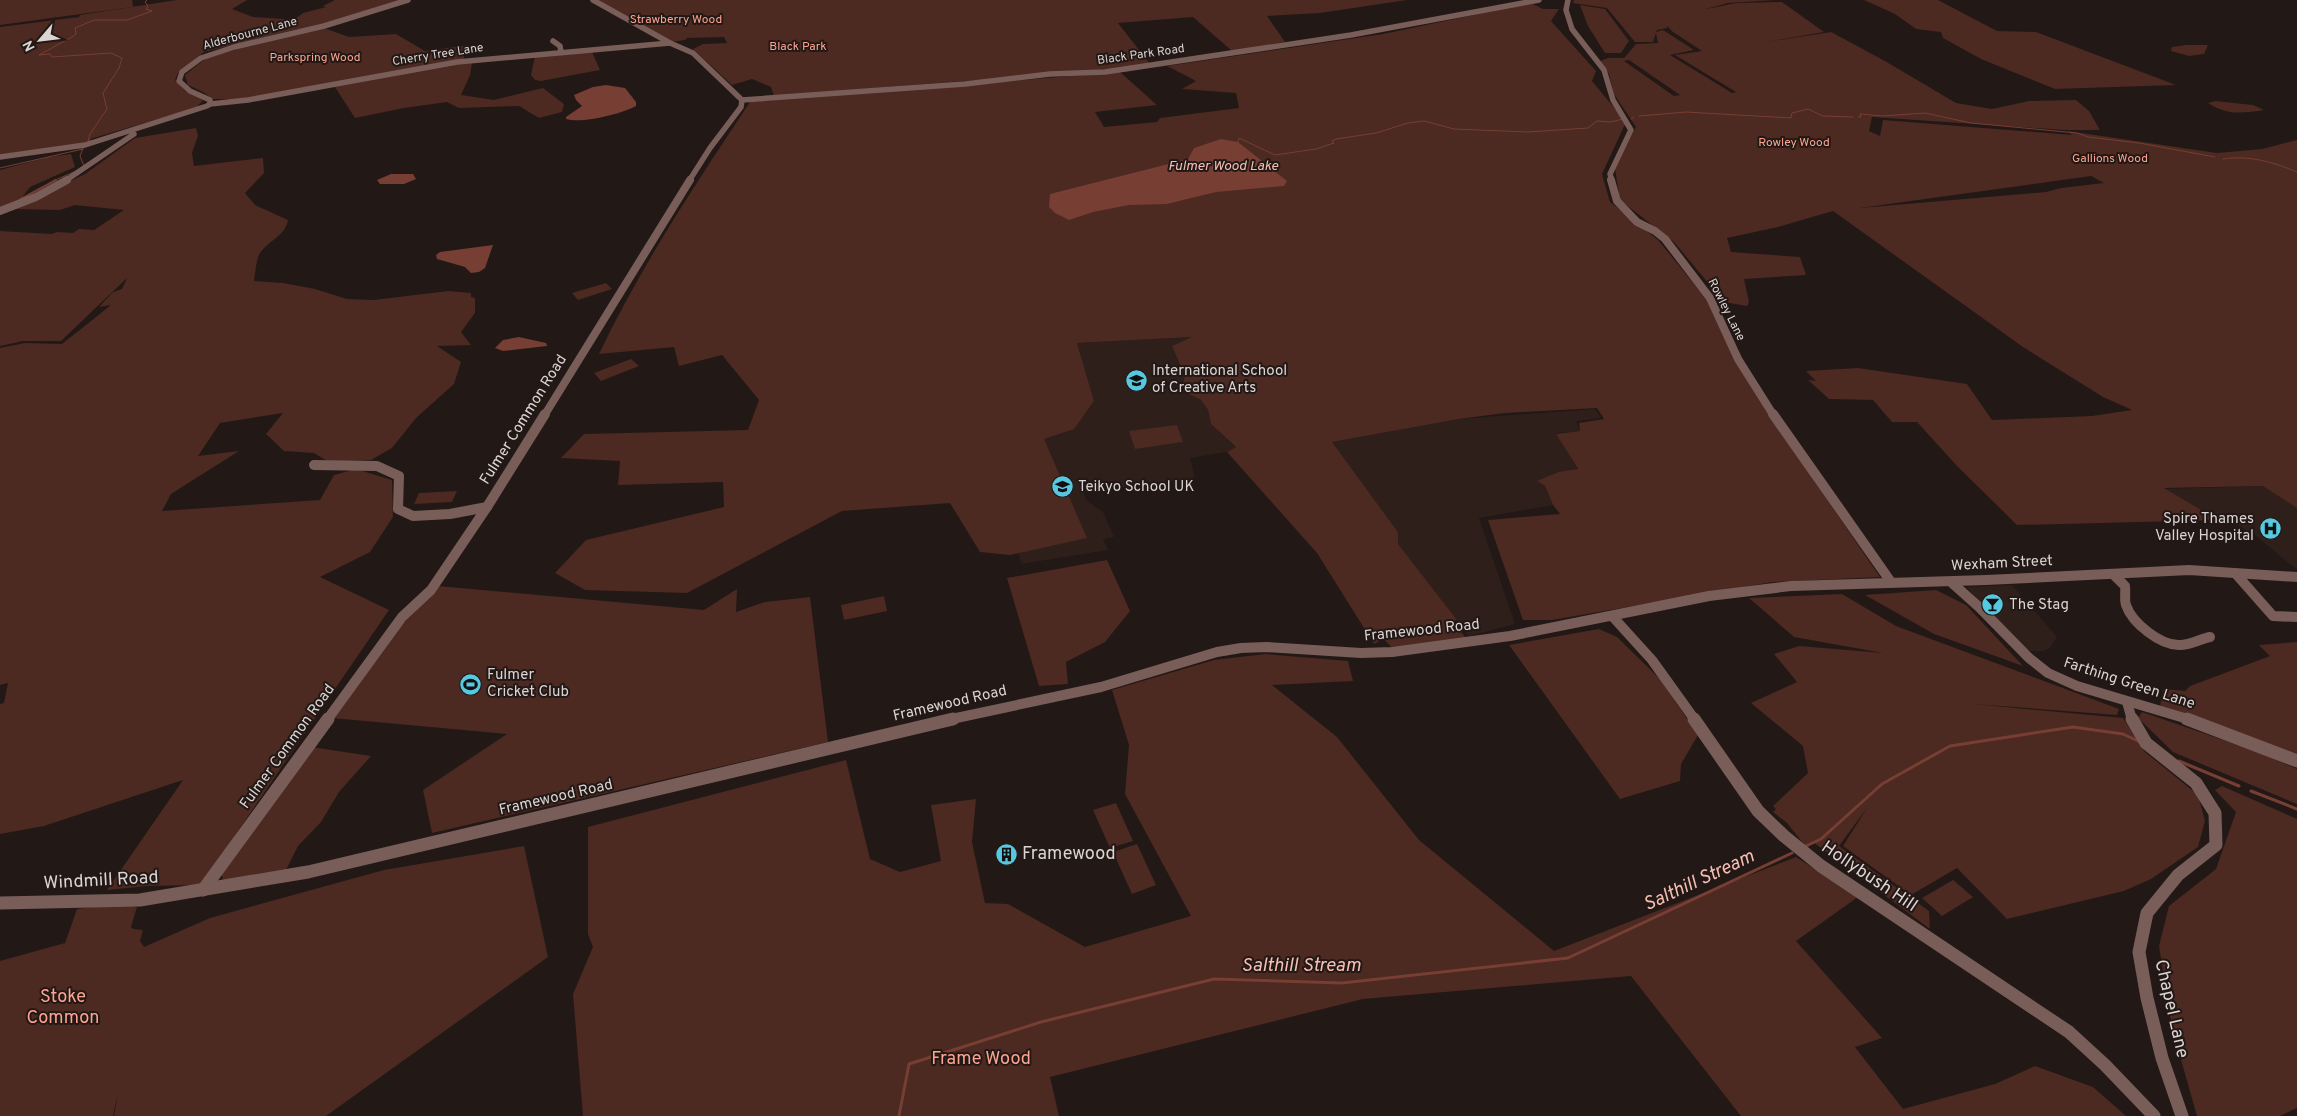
<svg xmlns="http://www.w3.org/2000/svg" width="2297" height="1116" viewBox="0 0 2297 1116" font-family="Overpass,sans-serif">
<rect width="100%" height="100%" fill="#221816"/>
<g fill="#2e1f1b">
<polygon points="1194,337 1172,346 1186,376 1187,393 1201,400 1208,410 1211,424 1236,447 1227,452 1190,458 1195,478 1084,493 1086,500 1103,512 1114,537 1103,539 1108,550 1021,564 1014,530 991,457 1094,401 1077,343"/>
<polygon points="1595,409 1601,418 1576,421 1580,431 1556,433 1578,470 1558,472 1538,481 1545,486 1553,505 1479,518 1515,624 1469,636 1398,545 1398,532 1332,442 1459,419"/>
<polygon points="2264,486 2297,508 2297,570 2255,535 2231,521 2220,521 2164,489"/>
<polygon points="2012,585 2057,637 2050,648 2044,651 2027,651 1966,587"/>
</g>
<g fill="#4c2921" fill-rule="evenodd">
<polygon points="0,0 132,0 133,7 0,25"/>
<polygon points="177,0 247,0 232,9 253,17 284,19 295,19 303,13 326,7 323,6 335,0 407,0 306,29 298,29 204,52 178,73 175,80 185,91 203,100 196,108 90,139 93,141 82,144 0,155 0,27 79,17 80,15"/>
<polygon points="598,0 1407,0 1320,13 1267,16 1285,42 1232,51 1193,17 1118,23 1150,64 1116,69 774,96 771,87 752,79 732,85 693,49 703,44 727,43 724,37 687,38 685,40 671,42"/>
<path d="M1574 0H1775L1728 3 1706 9 1736 3 1782 2 1824 32 1766 42 1831 32 1885 61 1956 103 1992 109 2029 101 2076 100 2089 111 2100 130H2064L1872 117 1869 131 1880 136 1883 120 2072 135 2068 131 2217 153 2262 149 2297 140V508L2263 486 2164 488 2218 520 2017 525 1958 467 1917 422H1892L1873 400 1829 399 1808 380 1816 381 1806 371 1858 368 1967 384 1992 420 2092 416 2132 410 2103 397 2023 347 1833 211 1778 227 1727 238 1731 252 1800 257 1806 275 1744 279 1749 302 1747 306 1724 302 1674 242 1620 200 1615 169 1636 127 1614 94 1609 74 1600 61 1608 58H1624L1636 44 1658 43 1656 33 1653 42H1635L1607 8 1573 3ZM1667 26 1673 32 1702 51 1675 55 1736 92 1732 93 1670 55 1694 50 1663 30 1656 32 1657 30 1667 28ZM1629 60 1680 95 1674 96 1624 61ZM2091 176 2104 183 2061 188 2046 192 1860 208Z"/>
<polygon points="1864,0 1938,0 1997,31 2036,32 2176,85 2055,89 1981,59 1943,38 1941,32 1916,29 1895,14"/>
<path d="M1531 3 1543 9H1559L1551 21 1596 71 1592 81 1626 122 1602 174 1610 202 1658 240 1708 301 1741 355 1758 395 1771 418 1880 577 1773 582 1552 620H1523L1488 520 1560 514 1553 505 1545 486 1537 481 1558 472 1578 469 1556 434 1580 431 1579 423 1604 419 1597 408 1505 413 1459 419 1332 442 1398 532V544L1457 620 1453 621 1466 638 1391 647 1384 639 1374 644 1317 553 1227 452 1236 447 1211 424 1208 410 1201 400 1187 393 1183 384 1185 376 1172 346 1192 337 1077 343 1094 401 1074 429 1044 439 1087 538 1010 555 980 552 950 503 842 511 687 593 585 590 555 573 586 540 724 507 723 482 618 485 620 461 561 458 584 434 748 430 759 400 722 355 679 366 674 347 599 354C641 266 696 183 750 102L1120 72 1157 105 1095 112 1104 127 1157 122 1160 118 1239 108 1236 93 1182 89 1196 81 1167 66 1383 34Z"/>
<polygon points="1580,5 1605,9 1629,41 1621,53 1605,53 1588,26"/>
<polygon points="321,27 349,37 396,34 425,51 469,45 463,60 247,99 213,99 203,92 188,85 185,75 205,59 218,53"/>
<polygon points="2186,45 2208,45 2204,54 2189,56 2171,51 2172,47"/>
<polygon points="592,52 600,70 541,81 535,80 531,75 535,56"/>
<polygon points="472,63 470,75 461,95 494,100 543,88 564,104 562,112 539,118 519,106 459,108 447,102 404,108 355,118 335,87 456,64"/>
<path d="M2215 101 2253 105 2264 110C2244 113 2227 116 2208 103Z"/>
<path d="M196 128 198 136 192 153 194 166 263 158 264 173 245 193 255 205 288 220C285 238 265 241 258 257 256 264 255 274 254 281L283 283 315 289 347 299 374 300 448 291 471 293V297L475 298V313L461 332 471 345 437 346 461 362 454 384 416 418 392 448 371 460 329 462 314 453 284 451 266 434 283 413 220 423 198 456 239 451 171 494 162 511 320 500 334 475 356 469 392 480 393 517 370 552 320 577 389 610 201 885 147 886 107 890 183 780 44 826 0 834V704L4 703 8 683 0 685V348L25 343 62 344 111 305 99 307 113 292 122 289 127 278 61 341H23L0 346V231L52 234 57 232 73 233 79 229 94 230 124 210 75 205 60 210 12 209 85 174 135 138Z"/>
<polygon points="71,154 75,167 30,187 23,196 25,199 0,209 0,170 49,157"/>
<polygon points="606,283 612,289 578,300 572,293"/>
<polygon points="631,359 639,366 601,381 594,373"/>
<polygon points="1177,425 1183,442 1135,449 1129,431"/>
<polygon points="457,491 452,502 414,504 419,493"/>
<polygon points="1107,560 1130,611 1105,642 1066,662 1068,684 1039,686 1007,578"/>
<polygon points="438,586 704,610 737,589 736,612 765,602 810,597 828,742 432,833 423,790 507,734 332,718 398,629"/>
<polygon points="1936,590 1966,605 2023,666 1934,634 1865,595"/>
<polygon points="1842,594 1896,626 2119,709 2117,715 1974,704 2123,718 2145,752 2198,795 2205,821 2198,847 2151,879 2124,891 2007,919 1957,868 1911,895 1843,846 1867,808 1839,846 1929,911 1930,929 1813,842 1807,848 1787,823 1773,812 1776,809 1773,806 1808,773 1803,746 1751,703 1797,682 1774,654 1799,646 1883,653 1794,637 1749,598"/>
<polygon points="884,596 887,611 844,620 841,605"/>
<polygon points="1599,629 1617,637 1660,679 1698,735 1681,764 1680,781 1620,799 1509,645"/>
<polygon points="2297,642 2297,761 2160,707 2163,689 2185,691 2190,686 2270,656 2259,645"/>
<polygon points="1265,654 1348,661 1353,681 1272,685 1337,737 1419,840 1554,951 1796,857 1858,897 1796,941 1882,1038 1855,1047 1903,1109 1995,1084 2035,1066 2093,1087 2126,1116 1741,1116 1631,976 1363,999 1050,1077 1059,1116 583,1116 573,994 593,947 588,934 588,827 846,760 870,859 900,872 941,861 931,805 976,799 972,842 985,903 1008,904 1085,947 1191,916 1125,794 1129,745 1112,690 1214,660"/>
<polygon points="2142,712 2255,751 2297,769 2297,804 2173,752 2138,718"/>
<polygon points="311,747 371,756 339,792 321,822 298,846 286,870 223,880 221,871"/>
<polygon points="2222,786 2297,819 2297,1108 2280,1116 2197,1116 2172,1028 2159,946 2169,906 2216,869 2236,812 2215,790"/>
<polygon points="1116,803 1133,841 1110,848 1093,810"/>
<polygon points="1137,844 1156,885 1132,894 1113,852"/>
<polygon points="524,846 548,957 326,1116 114,1116 118,1093 113,1116 0,1116 0,961 65,943 77,909 115,904 137,907 131,927 133,929 143,930 140,941 144,947 210,918 384,870"/>
<polygon points="1953,880 1973,897 1942,916 1922,898"/>
</g>
<g fill="#773e33">
<path d="M606 85 625 88 636 102V106C621 114 582 124 566 119V117L582 106 576 100 574 95 593 87Z"/>
<polygon points="1221,139 1238,142 1287,181 1284,186 1216,192 1167,204 1129,205 1093,212 1069,220 1055,213 1049,207 1050,194 1188,159 1194,148"/>
<polygon points="391,174 413,174 416,179 404,184 380,184 377,180"/>
<polygon points="493,245 485,268 479,272 471,273 465,267 437,259 436,255 440,252"/>
<polygon points="519,337 546,343 547,346 503,351 495,348 503,340"/>
</g>
<g fill="none" stroke-linecap="round" stroke-linejoin="round">
<g stroke="#773e33" stroke-width="1">
<polyline points="1639,116 1686,112 1791,118 1792,113 1808,109 1823,116 1853,117"/>
<polyline points="1858,117 1861,117 1860,114 1883,116 1925,113 1971,123 2077,133 2088,137 2139,143 2215,157"/>
<polyline points="1631,119 1634,117"/>
<polyline points="88,142 90,134 107,109 103,93 119,68 122,58 111,53 52,57 50,54 39,55 72,37 76,34 75,28 94,20 127,20 152,11 146,9 148,6 145,2 147,0"/>
<polyline points="1238,142 1239,138 1275,155 1316,149 1334,143 1332,141 1336,139 1376,133 1408,123 1424,121 1454,129 1528,132 1588,128 1597,121 1610,122 1623,119"/>
<polyline points="84,146 80,156 84,166"/>
<path d="M2223 159C2249 155 2273 162 2297 172"/>
<polyline points="0,168 83,149"/>
<polyline points="53,181 74,172"/>
</g>
<polyline stroke="#773e33" stroke-width="2" points="21,199 56,180"/>
<g stroke="#773e33" stroke-width="3">
<polyline points="2179,761 2239,786"/>
<polyline points="2251,791 2297,809"/>
<polyline points="1806,846 1821,839 1882,784 1950,746 2073,727 2123,734 2138,741"/>
<polyline points="899,1116 909,1064 1041,1022 1214,979 1342,983 1568,958 1792,853"/>
</g>
<g stroke="#795d58" stroke-width="5.5">
<polyline points="593,0 670,43 693,53 742,100"/>
<polyline points="1568,0 1566,10 1572,29 1604,70 1613,100 1631,130 1610,174 1612,181"/>
<polyline points="553,41 560,46 561,52"/>
<polyline points="742,100 965,84 1050,74 1105,72 1351,35 1539,0"/>
<polyline points="210,104 248,100 457,62 670,43"/>
<polyline points="0,157 85,145 207,106 210,104 210,100 190,91 179,81 182,72 201,58 234,47 324,26 408,0"/>
<polyline points="65,181 134,134 131,132"/>
<polyline points="689,181 710,148 741,107 742,100"/>
</g>
<g stroke="#795d58" stroke-width="8">
<polyline points="1611,180 1617,201 1637,222 1655,231 1665,239 1710,298 1738,359 1774,416"/>
<polyline points="0,211 36,197 67,180"/>
<polyline points="544,416 690,180"/>
</g>
<g stroke="#795d58" stroke-width="10">
<polyline points="1773,414 1891,582"/>
<polyline points="314,465 377,466 399,476 398,509 413,516 450,514 487,507"/>
<path d="M2113 574 2125 586C2126 592 2124 599 2126 605 2132 623 2161 646 2180 645 2190 645 2200 639 2210 637"/>
<polyline points="2236,574 2273,616 2297,617"/>
<polyline points="1951,582 1979,607 2029,658 2048,673 2077,686 2191,720"/>
<polyline points="1613,617 1652,660 1695,720"/>
<polyline points="2127,702 2132,720"/>
<polyline points="327,720 402,617 431,590 487,507 545,414"/>
<polyline points="947,720 1101,687 1217,652 1241,648 1266,647 1361,653 1392,652 1510,636 1709,596 1791,586 1986,580 2189,570 2297,577"/>
</g>
<g stroke="#795d58" stroke-width="13">
<polyline points="1694,719 1758,811 1784,836 1821,866 2069,1032 2105,1065 2154,1116"/>
<polyline points="2132,719 2146,743 2196,783 2215,813 2216,845 2178,875 2147,913 2139,952 2147,998 2162,1058 2182,1116"/>
<polyline points="2187,719 2297,761"/>
<polyline points="203,890 328,719"/>
<polyline points="0,903 140,900 308,872 953,719"/>
</g>
</g>
<defs>
<symbol id="school-disc" viewBox="-11 -11 22 22"><circle r="9.5" fill="#56c9e0" stroke="#221816"/><path d="M0-5L7-2L0 1L-7-2ZM-4 1L0 2.5L4 1V4Q0 6-4 4Z" fill="#111"/></symbol>
<symbol id="hospital-disc" viewBox="-11 -11 22 22"><circle r="9.5" fill="#56c9e0" stroke="#221816"/><path d="M-5-5h3v3.5h4V-5h3V5h-3V1.5h-4V5h-3Z" fill="#111"/></symbol>
<symbol id="bar-disc" viewBox="-11 -11 22 22"><circle r="9.5" fill="#56c9e0" stroke="#221816"/><path d="M-6-5H6L.8 .8V4.5H3.5V6h-7V4.5H-.8V.8Z" fill="#111"/></symbol>
<symbol id="stadium-disc" viewBox="-11 -11 22 22"><circle r="9.5" fill="#56c9e0" stroke="#221816"/><path d="M0-5a6.5 5 0 1 0 0 10a6.5 5 0 1 0 0-10ZM-3.5-1.8h7v3.6h-7Z" fill="#111"/></symbol>
<symbol id="building-disc" viewBox="-11 -11 22 22"><circle r="9.5" fill="#56c9e0" stroke="#221816"/><path d="M-4-6H4V6H1V3H-1V6H-4ZM-2.5-4.3h1.7v1.8h-1.7ZM.8-4.3h1.7v1.8H.8ZM-2.5-1h1.7V.8h-1.7ZM.8-1h1.7V.8H.8Z" fill="#111"/></symbol>
</defs>
<g fill-rule="evenodd">
<use href="#school-disc" x="1124" y="368" width="25" height="25"/>
<use href="#school-disc" x="1050" y="474" width="25" height="25"/>
<use href="#hospital-disc" x="2258" y="516" width="25" height="25"/>
<use href="#bar-disc" x="1980" y="592" width="25" height="25"/>
<use href="#stadium-disc" x="458" y="672" width="25" height="25"/>
<use href="#building-disc" x="994" y="842" width="25" height="25"/>
</g>
<g text-anchor="middle" dominant-baseline="central" stroke-width="4" stroke-linejoin="round" paint-order="stroke">
<g font-size="12" fill="#fea38f" stroke="#221816">
<text x="676" y="20">Strawberry Wood</text>
<text x="798" y="47">Black Park</text>
<text x="315" y="58">Parkspring Wood</text>
<text x="1794" y="143">Rowley Wood</text>
<text x="2110" y="159">Gallions Wood</text>
</g>
<g font-size="12" fill="#dbd4d2" stroke="#221816">
<text transform="translate(250 34) rotate(-15)">Alderbourne Lane</text>
<text transform="translate(438 55) rotate(-9)">Cherry Tree Lane</text>
<text transform="translate(1141 55) rotate(-8)">Black Park Road</text>
<text transform="translate(1726 310) rotate(63)">Rowley Lane</text>
</g>
<g font-size="14" font-style="italic" fill="#f7bfb3" stroke="#221816">
<text x="1223" y="166">Fulmer Wood Lake</text>
</g>
<g font-size="15" fill="#dbd4d2" stroke="#221816" text-anchor="start">
<text x="1152" y="371">International School<tspan x="1152" dy="17">of Creative Arts</tspan></text>
<text x="1078" y="487">Teikyo School UK</text>
<text x="2254" y="519" text-anchor="end">Spire Thames<tspan x="2254" dy="17">Valley Hospital</tspan></text>
<text x="2009" y="605">The Stag</text>
<text x="487" y="675">Fulmer<tspan x="487" dy="17">Cricket Club</tspan></text>
</g>
<g font-size="15" fill="#dbd4d2" stroke="#221816">
<text transform="translate(524 420) rotate(-58)">Fulmer Common Road</text>
<text transform="translate(2002 564) rotate(-3)">Wexham Street</text>
<text transform="translate(1422 631) rotate(-6)">Framewood Road</text>
<text transform="translate(2129 684) rotate(18)">Farthing Green Lane</text>
<text transform="translate(950 704) rotate(-13)">Framewood Road</text>
<text transform="translate(288 747) rotate(-54)">Fulmer Common Road</text>
<text transform="translate(556 798) rotate(-13)">Framewood Road</text>
</g>
<g font-size="18" fill="#dbd4d2" stroke="#221816" text-anchor="start">
<text x="1022" y="854">Framewood</text>
</g>
<g font-size="18" fill="#dbd4d2" stroke="#221816">
<text transform="translate(1869 877) rotate(34)">Hollybush Hill</text>
<text transform="translate(101 881) rotate(-3)">Windmill Road</text>
<text transform="translate(2171 1009) rotate(77)">Chapel Lane</text>
</g>
<g font-size="18" fill="#fea38f" stroke="#221816">
<text x="63" y="997">Stoke<tspan x="63" dy="21">Common</tspan></text>
<text x="981" y="1059">Frame Wood</text>
</g>
<g font-size="19" font-style="italic" fill="#f7bfb3" stroke="#221816">
<text transform="translate(1699 881) rotate(-25)">Salthill Stream</text>
<text x="1301" y="966">Salthill Stream</text>
</g>
</g>
<g transform="translate(40 40) rotate(242)" stroke="#221816" stroke-width="4" paint-order="stroke">
<path d="M0-4L9 19L0 12L-9 19Z" fill="#dbd4d2"/>
<text y="-8" font-size="14" font-weight="bold" text-anchor="middle" fill="#dbd4d2">N</text>
</g>
</svg>
